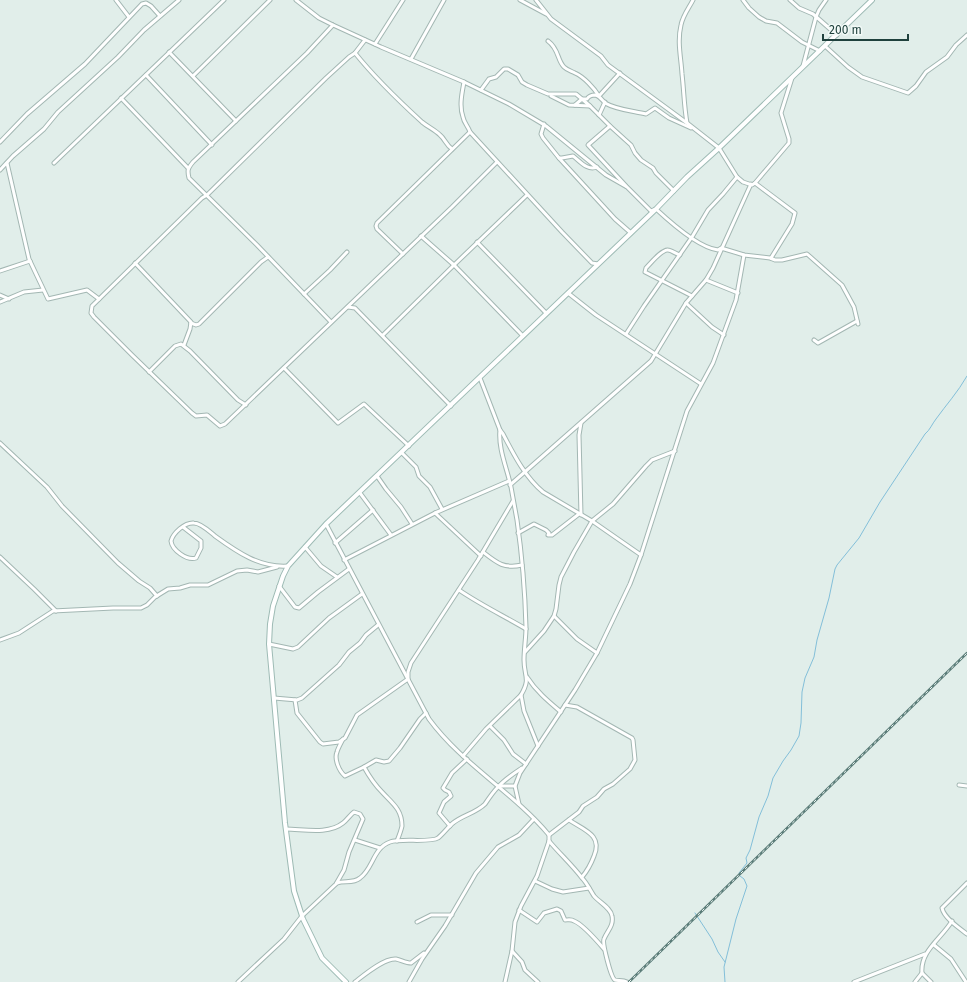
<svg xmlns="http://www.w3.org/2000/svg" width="967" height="982" viewBox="0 0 967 982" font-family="'Fira Sans',sans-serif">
<rect width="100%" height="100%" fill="#e1eeea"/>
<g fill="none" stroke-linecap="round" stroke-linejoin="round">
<g stroke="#83bfd9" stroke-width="1">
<path d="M739 873 747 863 746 858 750 850 759 817 768 796 773 778 783 761 791 750 799 736 801 723 802 692 805 678 814 657 817 640 829 598 835 569 837 565 859 538 880 502 925 434C930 430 932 424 936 419 946 405 958 392 967 376"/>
<polyline points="695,913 712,939 718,952 725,962"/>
<polyline points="725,982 724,967 736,919 747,886 744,879 740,876"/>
</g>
<defs>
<g id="street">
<polyline points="116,0 129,17"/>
<path d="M296 0 319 18 333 25 381 47 464 82 509 104 546 126 606 175 627 187 651 211 656 209C670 222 700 248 718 250L721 248 744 255 770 258 775 260H782L807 254 842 285 854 307 858 324"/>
<polyline points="520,0 546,14"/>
<polyline points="536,0 551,19 601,56 608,65 687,123 719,148 737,177 743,182 752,185 755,183 795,213 792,224 771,258"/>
<polyline points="743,0 749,8 759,17 766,21 777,23 802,42 820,51"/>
<polyline points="790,0 799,8 813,14 837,35"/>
<polyline points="365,40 355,53 349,57 326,78 207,195 202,198 92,306 91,313 94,317 132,355 192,413 196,416 207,415 220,426 225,424 452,207 497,162"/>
<path d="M548 41C559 49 557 60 564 67 567 70 571 71 575 73 584 77 594 88 599 96L620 73"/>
<polyline points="375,44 403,0"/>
<polyline points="825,46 848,67 862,77 908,93 916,86 926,72 947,57 956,45 967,35"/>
<polyline points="169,52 236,121"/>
<path d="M355 53C375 78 399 101 422 122 428 127 435 130 440 135 445 139 446 145 452 149"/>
<polyline points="411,59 444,0"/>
<polyline points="803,66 816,17 819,10 826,0"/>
<polyline points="146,75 212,145"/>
<polyline points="193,76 270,0"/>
<path d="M464 82C462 93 459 106 463 117 464 123 468 126 470 132L562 232 592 263 598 264"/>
<path d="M481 90 489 79 496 77 504 69H508L518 75 522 82 527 85 548 94H576L582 99H587C589 96 591 95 595 95 600 96 602 100 605 103 617 110 633 111 646 114L655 108 669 118 691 128"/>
<polyline points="551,96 569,105 590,106 610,126"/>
<polyline points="121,98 188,168"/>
<polyline points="575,105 582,99 590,106"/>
<polyline points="599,115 605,102"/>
<path d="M687 123C684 106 684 91 682 74 681 57 677 42 681 25 683 15 689 8 693 0"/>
<path d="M544 124 541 134 543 138 559 158H562L573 156C580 161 587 171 597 167"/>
<polyline points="0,142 27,114 85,64 142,4 146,3 151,6 160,16"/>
<polyline points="559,158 615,219 631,233"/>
<polyline points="7,163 29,259 48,299 87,290 99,299"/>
<polyline points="54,163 224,0"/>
<polyline points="0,170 13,156 44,129 58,112 118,57 144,30 179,0"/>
<polyline points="755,183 789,143 789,139 781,113 792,78"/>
<polyline points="626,186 588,145 610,126 631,145 635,153 641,160 653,168 656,173 674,191"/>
<polyline points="421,236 454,265 523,336"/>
<polyline points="477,242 546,313"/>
<polyline points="403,254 377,229 376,226 377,223 470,132"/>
<path d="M680 255C676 254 671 250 668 250 662 249 650 264 646 268L645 272 692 296"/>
<polyline points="135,263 191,322 190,329 184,345"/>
<polyline points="0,271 30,261"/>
<polyline points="706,280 738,293"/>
<polyline points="568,293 596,315 701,384"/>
<polyline points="304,294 330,270 347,252"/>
<polyline points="0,295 9,299"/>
<polyline points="0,302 24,292 43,290"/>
<polyline points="686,303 712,327 724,335"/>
<polyline points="348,307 355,308 451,406"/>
<path d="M331 322 257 245 189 178C187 170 188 168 193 162L307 53 333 25"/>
<polyline points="191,323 196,325 199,324 261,262 268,257"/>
<polyline points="626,334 644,306 692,237 708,210 723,194 737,177"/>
<polyline points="383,335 454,265 527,195"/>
<polyline points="814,340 818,343 857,321"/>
<polyline points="284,368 338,423 364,404 409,446"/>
<polyline points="149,372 175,346 181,344 190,351 238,400 246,405"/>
<polyline points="581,423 579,435 581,515"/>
<path d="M500 430 503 434C514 455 525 477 543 492L592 521 641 555"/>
<polyline points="0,443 47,487 62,506 118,563 139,581 150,588 157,596"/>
<polyline points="402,453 416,467 419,476 430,487 442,509"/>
<polyline points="377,476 386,489 401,507 412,524"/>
<polyline points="510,485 651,361 686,303 706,280 713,268 751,184"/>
<polyline points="360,493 391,535"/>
<polyline points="435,513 481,556"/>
<path d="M326 524 429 719C462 764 513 792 549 835V841L537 876 521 906 515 922 512 951 505 982"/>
<path d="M183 527 201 541V548L196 558C187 561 172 550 171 541 173 533 185 522 194 523 201 523 210 532 215 536 237 552 260 568 288 566"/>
<polyline points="518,533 534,524 546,530 549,533 548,535 552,535 579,514"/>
<polyline points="335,543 373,510"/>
<polyline points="305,547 321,566 337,577"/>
<path d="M483 552C497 563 504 569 522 565"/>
<polyline points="0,557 34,589 56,611"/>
<polyline points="344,560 435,513 509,481"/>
<polyline points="279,586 295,607 299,608 318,592 349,569"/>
<path d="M459 590C481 605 504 616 526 629"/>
<polyline points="554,616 577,639 597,653"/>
<polyline points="0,640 19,633 53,611 113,608 141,608 147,605 155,597 168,589 180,588 190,585 208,585 237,571 247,570 258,572 277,567"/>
<polyline points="269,644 293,649 298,647 329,618 362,594"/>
<polyline points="525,652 544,631 554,616 556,609 559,585 561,577 574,552 592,521 613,504 646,466 652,460 675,451"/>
<path d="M527 677C536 691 548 701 561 712"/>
<polyline points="521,695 524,711 538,746"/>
<polyline points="274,698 297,700 302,698 339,665 349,652 360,643 366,635 378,625"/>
<polyline points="295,700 297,713 320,742 323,744 339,742 345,738 357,715 408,679 408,672 411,663 478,560 513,501"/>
<polyline points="490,726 504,740 513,754 526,764"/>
<path d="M343 739C341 743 338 748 337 752 334 759 339 771 345 776L364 767"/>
<path d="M463 756 486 729 521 695C531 678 524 677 524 660 524 649 526 638 526 627 525 591 522 555 517 520 515 509 513 498 511 487 507 468 498 449 500 430L480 378"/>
<polyline points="959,785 967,786"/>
<polyline points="499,786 515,786"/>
<polyline points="519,804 515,786 520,773 575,690 597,653 630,584 641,555 687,411 713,363 736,300 744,255"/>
<path d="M569 820C584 830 603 835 594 856 591 864 588 870 582 877"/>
<polyline points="450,826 439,813 444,802 451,796 449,792 445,790 443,788 452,773 467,759"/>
<polyline points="549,835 579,812 583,806 597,797 604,789 613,784 630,769 635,760 633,740 632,738 577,707 565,705"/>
<polyline points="355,840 380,848"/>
<path d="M397 841C399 836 401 831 402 826 402 809 392 803 382 792 375 785 369 776 364 767L376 760 384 762 389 761 400 748 420 719 426 713"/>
<path d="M549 841C560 854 572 865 582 878 587 883 590 890 594 896 599 902 611 908 612 916 614 926 607 931 604 939 602 943 611 978 615 980 618 981 623 980 627 982"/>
<polyline points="535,881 552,889 563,892 589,888"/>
<path d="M337 883C344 880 353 884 360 878 373 869 373 848 390 842 400 838 430 843 438 838 444 833 448 827 453 823 463 815 476 813 485 804 489 798 493 792 498 787 505 779 513 774 522 768"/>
<path d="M967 883 942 908C944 918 959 928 967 934"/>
<path d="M519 910 537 922 544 913 557 909 561 911 565 920C568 920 571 919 574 921 582 924 598 942 604 949"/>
<polyline points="417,922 431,915 452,915"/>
<polyline points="934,945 951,959 966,982"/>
<polyline points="512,951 522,962 525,970 538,982"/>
<polyline points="922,973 931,982"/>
<path d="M238 982 284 939 302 916 336 884 344 870 349 852 363 819 360 814 354 812C350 815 347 820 343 823 328 835 303 829 286 829"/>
<path d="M355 982C364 975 384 958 396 959 401 960 406 963 411 963L424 953"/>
<polyline points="409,982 422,959 445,926 476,873 498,847 519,835 534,819"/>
<polyline points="854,982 925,954"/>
<path d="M915 982 922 973C920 951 941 939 952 921"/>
</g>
<polyline id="secondary" points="346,982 322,958 303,919 294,891 285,823 269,644 270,624 273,606 283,576 288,566 326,524 656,209 687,177 719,148 872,0"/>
</defs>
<use href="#street" stroke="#a3b7b3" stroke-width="5"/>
<use href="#secondary" stroke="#9ebbb5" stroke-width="6"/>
<use href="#street" stroke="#fff" stroke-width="3"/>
<use href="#secondary" stroke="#fff" stroke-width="4"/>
<defs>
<polyline id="rail" points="629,982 967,653"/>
</defs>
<use href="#rail" stroke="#5a7c78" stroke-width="2.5"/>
<use href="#rail" stroke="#f2faf7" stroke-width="1" stroke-dasharray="3" stroke-linecap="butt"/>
</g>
<path d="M823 34v6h85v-6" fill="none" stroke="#1f413d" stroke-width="2"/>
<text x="829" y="34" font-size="12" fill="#1f413d" stroke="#f2faf7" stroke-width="3" paint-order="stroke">200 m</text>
</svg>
